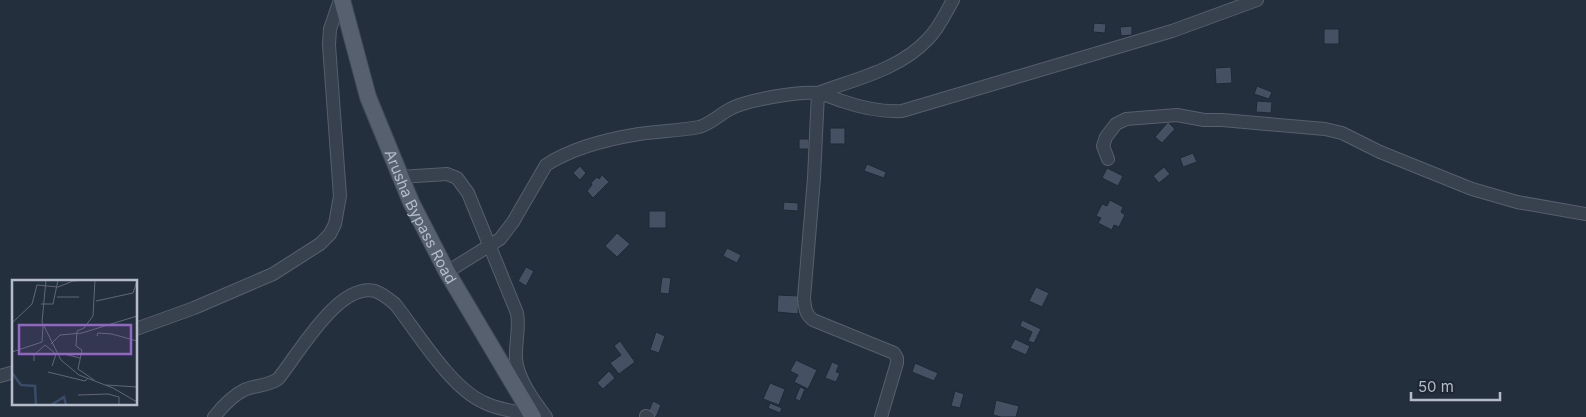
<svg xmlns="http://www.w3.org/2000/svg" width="1586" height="417" viewBox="0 0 1586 417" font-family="Inter,sans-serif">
<rect width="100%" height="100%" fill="#242f3e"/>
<g fill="#455162" stroke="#1f2835">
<polygon points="1094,23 1106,24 1105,33 1093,32"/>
<polygon points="1132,26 1132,35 1121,36 1120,27"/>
<rect x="1324" y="29" width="15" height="15"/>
<polygon points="1231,67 1232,83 1216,84 1215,68"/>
<polygon points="1257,86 1272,92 1269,99 1254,94"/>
<polygon points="1257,101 1272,102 1271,113 1256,112"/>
<polygon points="1168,122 1175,129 1162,143 1155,137"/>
<rect x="830" y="128" width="15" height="16"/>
<rect x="799" y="139" width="10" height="10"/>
<polygon points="1193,153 1197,162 1183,167 1180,158"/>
<polygon points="867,164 886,172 884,178 864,171"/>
<polygon points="580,166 586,173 580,180 573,173"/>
<polygon points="1164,167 1170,174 1159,183 1153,176"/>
<polygon points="1107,168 1123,176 1118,186 1102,178"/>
<polygon points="602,175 609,182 593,198 587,191 592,185 591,183 597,177 599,179"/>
<polygon points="1110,200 1123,207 1121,212 1125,215 1119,227 1114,225 1112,230 1098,223 1101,218 1096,216 1102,204 1107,206"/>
<polygon points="784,202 798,203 798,211 783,210"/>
<rect x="649" y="211" width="17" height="17"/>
<polygon points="617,233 630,244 617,257 605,246"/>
<polygon points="727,248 741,255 737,263 723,256"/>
<polygon points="526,267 534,271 526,286 518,281"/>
<polygon points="662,277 671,278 669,294 660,293"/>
<polygon points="1036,287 1049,293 1042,307 1029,301"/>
<polygon points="778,295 799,296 798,314 777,312"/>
<polygon points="1022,320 1041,329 1034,343 1028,341 1032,332 1020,326"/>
<polygon points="656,332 665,336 659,353 650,350"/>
<polygon points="1015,339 1030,346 1026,355 1010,348"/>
<polygon points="620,341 635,362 619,374 610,363 621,355 614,346"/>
<polygon points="796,360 817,370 808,389 794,382 798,375 790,371"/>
<polygon points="832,362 839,365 836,372 840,373 836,382 825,378"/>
<polygon points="915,363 938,373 934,381 912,372"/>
<polygon points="609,371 615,378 603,389 597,383"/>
<polygon points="770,383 785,389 779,405 763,399"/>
<polygon points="800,387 805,389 800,401 795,399"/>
<polygon points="955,391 964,394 960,408 951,406"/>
<polygon points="996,400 1019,406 1016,417 1001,417 993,415"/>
<polygon points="653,401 661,405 656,417 648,413"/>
<polygon points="770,403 782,408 780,413 768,408"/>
</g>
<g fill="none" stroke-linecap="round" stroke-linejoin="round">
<defs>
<g id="minor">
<polyline points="1108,159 1103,146 1106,137 1116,124 1126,119 1177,115 1204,120 1222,120 1325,129 1342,133 1380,152 1472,189 1517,202 1586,214"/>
<path d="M400 177 447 174 457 178 468 193 517 313C520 328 515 344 516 359 518 380 534 401 546 417"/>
<path d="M447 272 500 239 513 222 546 165C572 148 608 139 639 134 658 131 679 131 699 127 711 124 721 113 732 108 748 100 799 91 817 93 825 94 835 99 842 101 862 108 881 112 902 111L1172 31 1257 0"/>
<polyline points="136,329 194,308 273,274 320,244 330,234 335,224 340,196 329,45 330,29 340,0"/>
<polyline points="0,376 14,372"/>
<polyline points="646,416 648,417"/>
<path d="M214 417C222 407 232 396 244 390 255 385 268 386 278 379 298 355 338 282 375 291 383 294 389 299 395 304 418 333 450 387 483 402 498 410 515 411 532 415L531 417"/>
<path d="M881 417 897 363V358L894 353 813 320C805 314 805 307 804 298L814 178 818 93C855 79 899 70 928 39 939 28 945 14 953 0"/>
</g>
<g id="major">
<path id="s1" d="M342 0 368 97 411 202 447 272 533 417"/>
</g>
</defs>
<use href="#minor" stroke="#565f6c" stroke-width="14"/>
<use href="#major" stroke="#414a57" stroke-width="18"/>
<use href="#minor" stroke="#38414e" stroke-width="12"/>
<use href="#major" stroke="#56606e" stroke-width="16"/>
</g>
<g text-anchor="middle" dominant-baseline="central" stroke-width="5" stroke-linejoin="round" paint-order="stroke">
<g font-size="15" fill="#b4bcc9" stroke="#1d2633">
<text stroke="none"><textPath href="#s1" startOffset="231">Arusha Bypass Road</textPath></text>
</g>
</g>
<g transform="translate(12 280)">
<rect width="125" height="125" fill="#242f3e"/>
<path fill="none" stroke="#394c67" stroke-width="2.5" d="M0 93 9 105 23 106 24 125M39 125 52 117 54 125"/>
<path fill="none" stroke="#5e6776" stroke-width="1" d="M34 0 30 42 49 80 67 95 101 108 125 122M45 17H67M84 21 121 13 125 1M29 24H41L46 0M0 43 20 24 25 5 46 7 61 1 76 0M85 56 86 53 100 54 125 61M39 64 48 55 70 53 125 36M0 72 30 62 31 46M52 74 68 78M22 81V75L33 65 44 74 40 86M36 92 73 101 76 98M82 100 66 89 70 70 64 66 65 51 72 48 81 36 83 0M94 105 125 107M66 115 96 114 107 117V125"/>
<path fill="#9266c3" fill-opacity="0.15" stroke="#9266c3" stroke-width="2.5" d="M7 45H119V74H7Z"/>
<rect width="125" height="125" fill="none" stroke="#b4bcc9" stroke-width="2.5"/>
</g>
<path d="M1411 392v8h89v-8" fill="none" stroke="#b4bcc9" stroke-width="2.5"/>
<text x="1418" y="392" font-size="15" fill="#b4bcc9" stroke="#1d2633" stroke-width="4" paint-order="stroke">50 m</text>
</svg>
